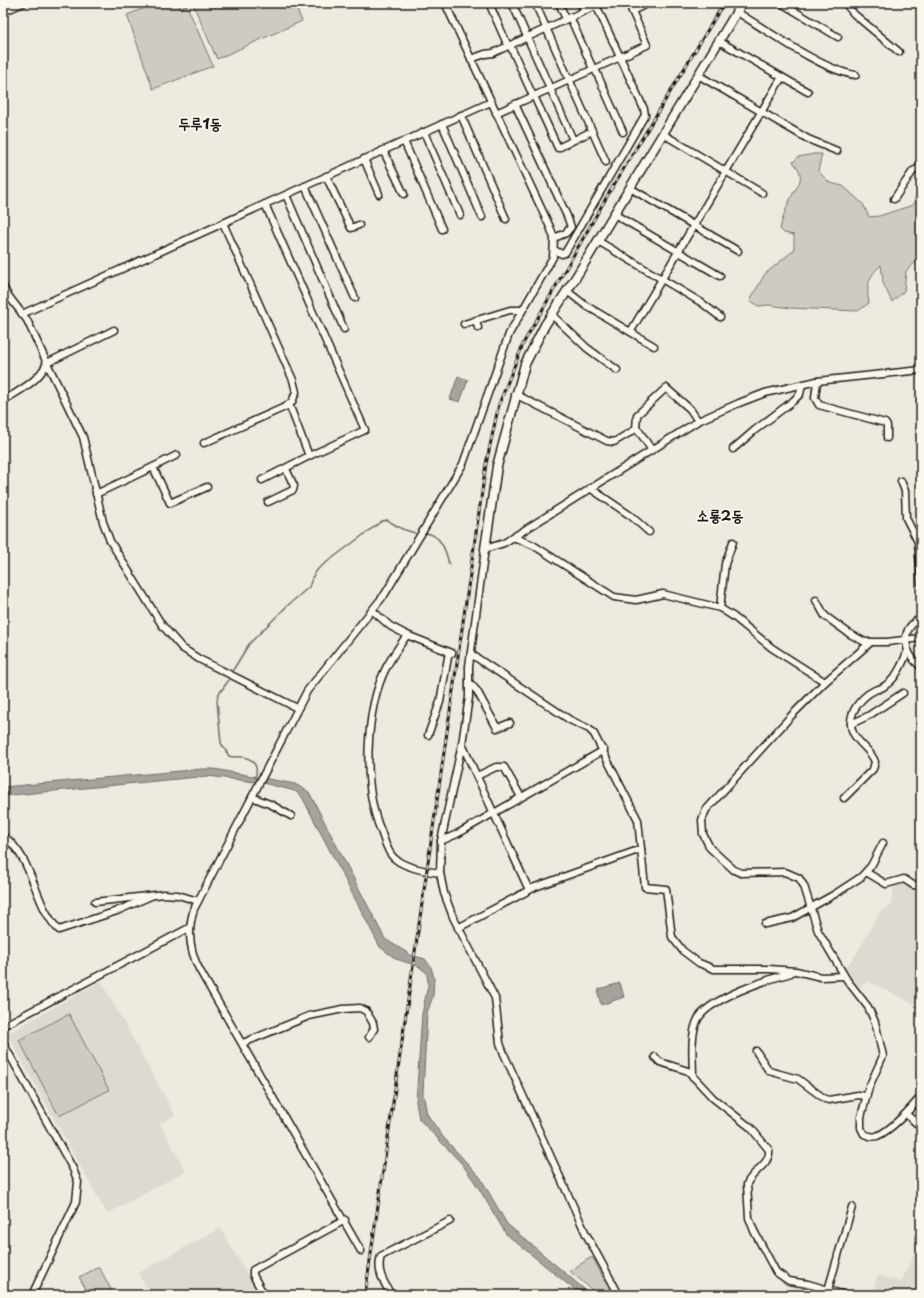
<svg xmlns="http://www.w3.org/2000/svg" width="924" height="1298" viewBox="0 0 924 1298" font-family="'Playpen Sans','Poor Story',sans-serif">
<rect width="100%" height="100%" fill="#eeeadf"/>
<filter id="ink" filterUnits="userSpaceOnUse"><feTurbulence type="fractalNoise" baseFrequency=".025" numOctaves="2"/><feDisplacementMap in="SourceGraphic" scale="8" xChannelSelector="R" yChannelSelector="G"/><feConvolveMatrix kernelMatrix="1 2 1 2 8 2 1 2 1" color-interpolation-filters="sRGB"/></filter>
<g filter="url(#ink)">
<g fill="#dedad1">
<polygon points="906,881 921,899 921,1008 868,981 857,989 841,967 848,965 856,954 880,912 891,906 894,885"/>
<polygon points="101,981 175,1115 160,1124 186,1171 107,1214 7,1034"/>
<polygon points="220,1228 260,1295 150,1295 138,1273"/>
<polygon points="921,1252 921,1295 872,1295 878,1275 901,1282 914,1253"/>
</g>
<g fill="#ceccc2" stroke="#75746f">
<polygon points="157,3 178,3 180,8 187,6 213,66 153,89 127,15"/>
<polygon points="196,3 294,3 302,21 217,59 193,4"/>
<path d="M814 154H822L818 171 830 183 843 186 863 204 869 217 879 216 913 205 919 186 921 192V257L906 271 904 291 892 302 883 283 881 265C868 277 866 286 869 303L858 311 790 308 769 305 758 306 750 300 765 274 794 250V235L784 233 780 229C782 220 785 210 789 202 795 186 809 179 793 162L798 157Z"/>
<polygon points="69,1014 109,1090 59,1116 19,1040"/>
<polygon points="590,1258 593,1258 612,1295 598,1295 570,1271"/>
<polygon points="99,1267 114,1295 89,1295 79,1277"/>
</g>
<g fill="#a6a39d" stroke="#6f6d69">
<polygon points="458,376 468,380 460,402 450,399"/>
<polygon points="202,769 214,769 295,784 309,792 385,939 411,955 425,959 431,967 434,978 433,996 427,1013 423,1093 427,1114 443,1137 480,1177 507,1224 591,1295 581,1295 506,1234 478,1187 462,1164 419,1119 416,1102 422,1014 428,985 427,973 418,966 396,959 380,947 302,797 295,791 263,783 208,776 3,796 3,787"/>
<polygon points="620,983 624,997 601,1005 598,993 599,989"/>
</g>
<g fill="none" stroke-linecap="round" stroke-linejoin="round">
<g stroke="#6f6d69" stroke-width="1.5">
<path d="M425 533C441 534 446 551 449 564"/>
<polyline points="233,670 249,644 287,606 309,587 314,574 319,568 382,521 387,520 402,529 415,533"/>
<path d="M229 680 218 695 217 701 221 743 229 756C234 758 237 756 242 757 254 758 259 768 255 777"/>
</g>
<defs>
<g id="minor">
<polyline points="489,3 508,46"/>
<polyline points="512,3 573,140"/>
<polyline points="535,3 606,162"/>
<polyline points="559,3 566,19"/>
<polyline points="581,3 584,11"/>
<polyline points="629,3 632,11"/>
<polyline points="781,3 838,37"/>
<polyline points="845,3 854,14 899,52"/>
<polyline points="3,12 23,3"/>
<path d="M737 12C765 29 825 72 856 75"/>
<polyline points="570,17 593,69"/>
<polyline points="719,41 808,92"/>
<polyline points="510,45 533,96"/>
<polyline points="471,59 485,54 493,53 602,3"/>
<polyline points="595,69 623,132"/>
<polyline points="698,75 808,139 837,151"/>
<polyline points="534,96 558,148 592,131"/>
<polyline points="515,104 567,216 571,227 566,233 554,238"/>
<polyline points="496,113 647,45 632,11 649,3"/>
<polyline points="461,115 506,219"/>
<polyline points="442,124 482,217"/>
<polyline points="424,132 460,215"/>
<polyline points="663,134 762,193"/>
<polyline points="404,141 442,229"/>
<polyline points="383,150 404,194"/>
<polyline points="364,159 379,194"/>
<polyline points="326,176 351,228 359,225"/>
<polyline points="305,186 355,298"/>
<polyline points="630,188 738,251"/>
<polyline points="286,195 344,329"/>
<polyline points="894,199 913,171 921,167"/>
<polyline points="265,204 365,430 309,456"/>
<polyline points="614,214 720,276"/>
<polyline points="598,241 702,303 720,317"/>
<polyline points="554,250 562,254 565,253 645,115 644,109 596,5"/>
<path d="M3 286 7 294 27 320 47 363C38 382 20 390 3 401"/>
<polyline points="567,291 585,305 654,346"/>
<polyline points="22,314 491,102"/>
<polyline points="552,315 587,348 617,370"/>
<polyline points="476,320 478,328"/>
<polyline points="464,324 510,310 522,310"/>
<polyline points="114,330 47,363 83,437 103,522 110,541 162,625 182,648 199,659 297,708"/>
<polyline points="631,331 782,77"/>
<polyline points="817,381 815,398 819,405 885,423 887,426 887,438"/>
<polyline points="515,394 607,441 614,442 636,429 639,431 651,449"/>
<polyline points="636,429 637,415 666,388 690,409 698,421"/>
<polyline points="204,443 285,407 292,402 296,392 293,380 223,223"/>
<polyline points="733,449 755,430 793,401 800,394 802,385"/>
<polyline points="153,467 177,455"/>
<polyline points="262,480 309,456 289,404"/>
<polyline points="901,481 905,491 906,518 918,542 921,583"/>
<polyline points="590,488 631,516 649,532"/>
<polyline points="96,494 153,467 170,503 207,487"/>
<polyline points="268,502 293,490 294,486 286,469"/>
<polyline points="513,537 533,545 614,597 636,600 663,594 720,608 734,617 772,648 825,682"/>
<polyline points="816,600 825,616 850,634 865,642 887,642 921,638"/>
<polyline points="720,608 725,564 733,542"/>
<polyline points="373,611 390,626 407,635 452,653"/>
<path d="M921 618C898 630 904 653 921 667"/>
<path d="M407 635C400 645 393 655 387 666 365 708 362 787 381 831 384 839 387 852 394 858 405 868 426 871 440 873"/>
<path d="M871 642 825 682 791 716 706 810 702 820 703 834 710 848 734 870 741 873 785 872 799 878 804 886 818 931 847 980 868 1007 875 1022 883 1056 869 1087 861 1117V1128L864 1134C868 1136 873 1137 877 1136 890 1131 912 1108 921 1096"/>
<polyline points="471,654 570,720 589,729 594,734 638,820 645,887 666,889 672,937 683,951 699,963 714,969 769,969 796,971 821,977 844,976"/>
<polyline points="469,682 477,691 497,728 510,723"/>
<polyline points="851,724 868,716 903,693"/>
<polyline points="428,735 440,702 449,652"/>
<polyline points="462,744 529,890"/>
<polyline points="477,776 496,767 504,767 521,797"/>
<polyline points="252,797 272,805 291,816"/>
<path d="M844 798 873 769 875 762C871 749 855 742 852 730 847 713 861 697 875 690 879 689 883 688 886 685 897 678 903 663 907 652"/>
<path d="M3 836C34 857 33 904 59 930L117 911 151 896"/>
<polyline points="441,841 457,834 604,750"/>
<polyline points="866,872 886,884 904,879 913,885 921,886"/>
<polyline points="95,902 164,894 178,895 198,901"/>
<polyline points="765,924 792,918 835,894 861,877 871,866 883,843"/>
<polyline points="458,928 535,887 641,849"/>
<polyline points="3,1026 189,928"/>
<polyline points="3,1043 73,1169 78,1182 76,1202 32,1295"/>
<polyline points="243,1043 309,1016 343,1009 360,1008 366,1011 373,1023 374,1029 369,1037"/>
<polyline points="756,1051 769,1071 798,1079 825,1099 829,1100 858,1095 866,1096"/>
<path d="M655 1057 660 1062 688 1071 713 1098 751 1128 769 1150C771 1164 751 1172 747 1184L749 1218 754 1231 776 1272 789 1281 808 1284 845 1295"/>
<path d="M693 1077C693 1060 690 1037 697 1021 706 999 769 979 791 973"/>
<polyline points="906,1114 921,1127"/>
<path d="M361 1251 199 969C189 949 187 930 194 909L307 691 385 594 463 464 509 334 553 257 554 238 550 227 445 3"/>
<polyline points="828,1290 852,1207"/>
<polyline points="264,1295 253,1275 253,1270 345,1220"/>
<path d="M391 1295C384 1282 376 1271 381 1256L450 1221"/>
<polyline points="619,1295 586,1234 504,1054 500,1043 495,998 453,917 444,893 440,873 441,841 462,744 469,697 469,666 485,549 504,543 698,421 739,403 765,393 817,381 921,370"/>
</g>
<polyline id="major" points="485,549 497,466 525,364 545,325 576,277 742,3"/>
</defs>
<use href="#minor" stroke="#1c1c1c" stroke-width="9"/>
<use href="#major" stroke="#1c1c1c" stroke-width="11"/>
<use href="#minor" stroke="#fbf7ec" stroke-width="6"/>
<use href="#major" stroke="#fbf7ec" stroke-width="8"/>
<defs>
<polyline id="rail" points="365,1295 486,464 499,404 524,342 609,193 724,3"/>
</defs>
<use href="#rail" stroke="#1c1c1c" stroke-width="3"/>
<use href="#rail" stroke="#fbf7ec" stroke-width="1.5" stroke-dasharray="4.5" stroke-linecap="butt"/>
</g>
</g>
<g text-anchor="middle" dominant-baseline="central" stroke-width="3.5" stroke-linejoin="round" paint-order="stroke">
<g font-size="15" font-weight="bold" fill="#1c1c1c" stroke="#fbf7ec">
<text x="200" y="122">두루1동</text>
<text x="720" y="514">소룡2동</text>
</g>
</g>
<rect width="924" height="1298" fill="none" stroke="#fbf7ec" stroke-width="16"/>
<rect x="8" y="8" width="908" height="1282" fill="none" stroke="#1c1c1c" stroke-width="1.5" filter="url(#ink)"/>
</svg>
